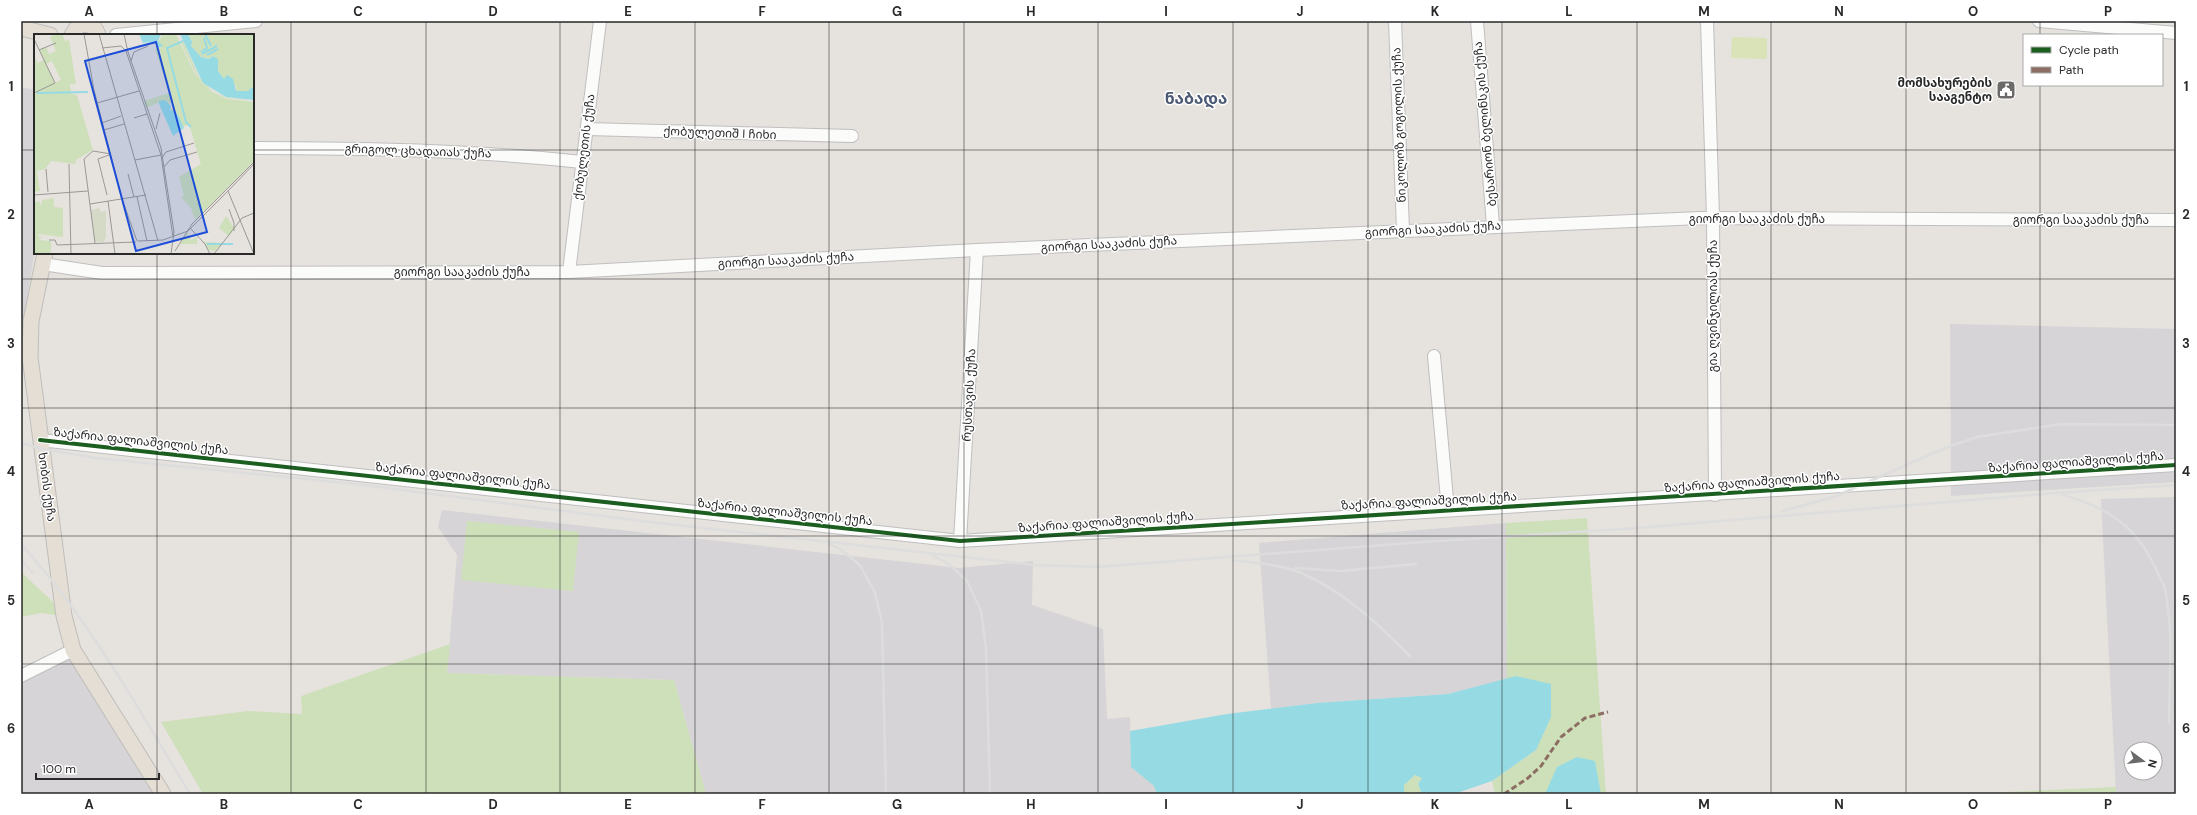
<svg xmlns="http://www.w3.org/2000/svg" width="2197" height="815" viewBox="0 0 2197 815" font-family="'DM Sans','Noto Sans Georgian',sans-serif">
<rect width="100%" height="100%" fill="#e6e2de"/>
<g fill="#d6d4d6" fill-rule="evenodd">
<polygon points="21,87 35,90 35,249 21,337 23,355 21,356"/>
<polygon points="1950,324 2176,329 2176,482 1951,496"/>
<path d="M2176 497V794H2116L2101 499ZM2131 749H2155V773H2131Z"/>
<polygon points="442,510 959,568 1033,561 1032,605 1103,629 1107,719 1130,717 1131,767 1154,786 1157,794 706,794 674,680 447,673 457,555 438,527"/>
<polygon points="1506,523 1507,679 1448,694 1317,703 1271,709 1259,543"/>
<polygon points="73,650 163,794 21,794 21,676"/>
</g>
<g fill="#cee0b9">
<polygon points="1587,518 1606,794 1495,794 1492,781 1536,750 1516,676 1507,679 1506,523"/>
<polygon points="467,521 579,532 573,591 461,580"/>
<polygon points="21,572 52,601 64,616 41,613 21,617"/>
<polygon points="450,644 447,673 674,680 706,794 203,794 161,722 248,711 302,714 301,696"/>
<polygon points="1415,775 1422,778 1418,784 1422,794 1404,794 1404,785"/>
<polygon points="2116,787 2116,794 1959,794"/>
</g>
<polygon fill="#d9e3b7" points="1732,37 1767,38 1767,59 1731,58"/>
<g fill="#96dbe4">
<polygon points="1516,676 1551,684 1551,717 1536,750 1492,781 1454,794 1422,794 1418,784 1422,778 1415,775 1404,785 1404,794 1157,794 1154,786 1131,767 1130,731 1227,714 1317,703 1448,694"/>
<polygon points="1577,757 1595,761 1601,794 1545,794 1557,767"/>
</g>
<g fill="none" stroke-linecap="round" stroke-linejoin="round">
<defs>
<g id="minor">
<polyline points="1395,21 1403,230"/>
<polyline points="1477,21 1493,226"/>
<polyline points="1707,21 1713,218 1715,495"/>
<polyline points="2039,21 2176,33"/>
<polyline points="116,35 256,21"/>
<polyline points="587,129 852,136"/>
<path d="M253 148C364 148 471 150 582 162"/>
<polyline points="43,264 102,273 569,272 977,250 1700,218 2176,220"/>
<polyline points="569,272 600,21"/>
<polyline points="1434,356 1448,510"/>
<polyline points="40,440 960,541 2176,465"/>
<polyline points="960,541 977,250"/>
<polyline points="21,676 73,650"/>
</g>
<g id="major">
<polyline points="21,28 50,35"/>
<path d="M72 35 78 26C87 22 95 25 98 35"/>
<polyline points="45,253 31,321 30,357 64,616 73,650 163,794"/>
</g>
</defs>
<use href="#minor" stroke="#c0bfc0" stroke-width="14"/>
<use href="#major" stroke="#bfbebc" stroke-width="17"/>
<use href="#minor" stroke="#fbfbfa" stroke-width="12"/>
<use href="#major" stroke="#e4ded4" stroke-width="15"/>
<g stroke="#ddddde" stroke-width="2.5">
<polyline points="21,443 42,449 96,458 356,484 641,521 1035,565 1096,567 1423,542 1637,528 2055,493 2176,485"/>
<path d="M2063 495C2107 507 2135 525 2155 567 2158 574 2163 582 2165 589 2174 632 2169 679 2169 723"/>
<polyline points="1782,511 1834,497 1945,448 1977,437 2061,424 2176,425"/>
<path d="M21 544C88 618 138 708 190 794"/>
<polyline points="829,544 840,549 860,565 875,593 882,623 886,794"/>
<polyline points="933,556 949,564 967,581 981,611 986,648 990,794"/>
<polyline points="21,560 33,573"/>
<path d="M1232 560C1255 563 1280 564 1301 573 1344 591 1378 624 1410 656"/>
<polyline points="1295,568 1341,571 1416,564"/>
</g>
<polyline stroke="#8d6e63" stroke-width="3" stroke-dasharray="6 3" stroke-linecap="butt" points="1504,794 1528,778 1541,766 1561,737 1585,718 1608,712"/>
<defs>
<polyline id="cycleway" points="40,440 960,541 2176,465"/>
</defs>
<use href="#cycleway" stroke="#fff" stroke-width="6"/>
<use href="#cycleway" stroke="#1b5e20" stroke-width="4"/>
</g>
<path fill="none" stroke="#292929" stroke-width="1" stroke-opacity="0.55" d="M157 21V35M291 21V794M426 21V794M560 21V794M695 21V794M829 21V794M964 21V794M1098 21V794M1233 21V794M1368 21V794M1502 21V794M1637 21V794M1771 21V794M1906 21V794M2040 21V35M2040 85V794M21 150H35M253 150H2176M157 253V794M21 279H2176M21 408H2176M21 536H2176M21 664H2176"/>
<defs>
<symbol id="civic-square" viewBox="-11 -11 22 22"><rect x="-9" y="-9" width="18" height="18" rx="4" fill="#6b6a68" stroke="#fff"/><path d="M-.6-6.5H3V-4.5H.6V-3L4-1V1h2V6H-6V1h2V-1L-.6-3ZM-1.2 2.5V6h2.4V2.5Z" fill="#fff"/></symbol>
</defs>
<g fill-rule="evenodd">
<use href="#civic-square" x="1995" y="79" width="22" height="22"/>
</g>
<g text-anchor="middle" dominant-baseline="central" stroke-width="3" stroke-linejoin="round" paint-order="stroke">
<g font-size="12" font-weight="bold" fill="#292929" stroke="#fff" text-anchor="end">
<text x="1992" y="83">მომსახურების<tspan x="1992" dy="14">სააგენტო</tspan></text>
</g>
<g font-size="12" fill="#292929" stroke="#fff">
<text transform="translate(1485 124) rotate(-95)">ბესარიონ ბელინსკის ქუჩა</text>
<text transform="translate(1399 125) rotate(-92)">ნიკოლოზ გოგოლის ქუჩა</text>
<text transform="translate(720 133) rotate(2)">ქობულეთიშ I ჩიხი</text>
<text transform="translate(584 147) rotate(-83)">ქობულეთის ქუჩა</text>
<text transform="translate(418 151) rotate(2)">გრიგოლ ცხადაიას ქუჩა</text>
<text x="1757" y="219">გიორგი სააკაძის ქუჩა</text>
<text x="2081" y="220">გიორგი სააკაძის ქუჩა</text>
<text transform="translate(1433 229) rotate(-3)">გიორგი სააკაძის ქუჩა</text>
<text transform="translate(1109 244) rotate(-3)">გიორგი სააკაძის ქუჩა</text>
<text transform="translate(786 260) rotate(-3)">გიორგი სააკაძის ქუჩა</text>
<text x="462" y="272">გიორგი სააკაძის ქუჩა</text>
<text transform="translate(1713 306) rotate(-90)">გია ღვინჯილიას ქუჩა</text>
<text transform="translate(969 395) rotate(-87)">რუსთავის ქუჩა</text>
<text transform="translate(141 441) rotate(6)">ზაქარია ფალიაშვილის ქუჩა</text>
<text transform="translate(2076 462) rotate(-4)">ზაქარია ფალიაშვილის ქუჩა</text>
<text transform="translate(463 476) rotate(6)">ზაქარია ფალიაშვილის ქუჩა</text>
<text transform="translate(1752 482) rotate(-4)">ზაქარია ფალიაშვილის ქუჩა</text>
<text transform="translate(47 487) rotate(82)">ხობის ქუჩა</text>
<text transform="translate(1429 501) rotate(-3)">ზაქარია ფალიაშვილის ქუჩა</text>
<text transform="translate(785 512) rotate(6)">ზაქარია ფალიაშვილის ქუჩა</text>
<text transform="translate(1106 522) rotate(-4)">ზაქარია ფალიაშვილის ქუჩა</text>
</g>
<g font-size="16" font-weight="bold" fill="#4c5a76" stroke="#fff">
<text x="1196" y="98">ნაბადა</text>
</g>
</g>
<g transform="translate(34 34)">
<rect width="220" height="220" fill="#e6e2de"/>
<path d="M22 0H28L31 7 35 6 42 50H36V53L38 60 43 61 59 116 42 126 41 130 17 127 11 135 3 137 6 157 0 158V22L4 29 10 26 5 16 12 13 15 20 22 17 16 3ZM18 27 27 46 21 49 12 30ZM127 0H142L161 40 176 57 193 65 220 68V127L161 186 157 174 147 163 150 162 145 143 167 130 155 90 149 93 141 77 136 76 140 70 139 67 135 70 131 66 112 74 110 67 135 59 121 15 127 14 124 7 127 4ZM154 0H220V54H217L214 57H202V52L190 46 184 36V25L179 22 175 25 167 23 157 12 158 8ZM149 7 165 43 178 57 192 63 220 67 193 64 177 57 168 49 162 40 147 8ZM20 164V173L29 174V203L5 200 4 202 8 203 5 206 17 207V220H0V168L5 167 7 172 8 166ZM192 182 200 194 195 202 185 194ZM153 198 157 206 163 203V210H146ZM169 208 189 209 181 217 175 216Z" fill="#cee0b9" fill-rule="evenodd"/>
<path d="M66 174V178L72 177V203L70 208H61L57 176Z" fill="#d5dac7"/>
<path d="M105 0H127L124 7 129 12 124 14 123 7 109 9ZM146 0H154L158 8 157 12 167 23 175 25 179 22 184 25V37L190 45 193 41 199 45 202 57H214L217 54H220V66L192 63 169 49ZM131 66 137 72 136 76 141 77 145 83 150 94 139 102 125 70V67Z" fill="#96dbe4"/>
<path fill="none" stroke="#96dbe4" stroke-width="2" d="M171 0 177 12M149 7 133 14 152 88 157 93M167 18 173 14 170 4M168 20 183 12M173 21 184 15M3 59 54 58M173 210H199"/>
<path fill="none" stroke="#9a9896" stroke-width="1" d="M50 0 60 56 88 165 103 207M65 0 124 207M90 0 94 18 127 114 140 198 137 220M0 5 21 49 0 59M68 14 87 12 92 17 127 121 139 203M5 16 22 9M97 27 100 18 114 12M63 69 105 57M100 84 113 80M68 89 87 82M122 95 126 79M70 96 90 90M128 124 132 118 160 109M101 126 127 121M35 130 37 220M220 130 194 157 220 220M130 133 136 126 163 118M12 135 14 158M94 140 100 163M0 161 54 157M73 161 64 125 75 121M103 163 113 207M74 167 81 220M56 170 112 161M195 175 200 189V197M157 195 171 210 176 220M15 206H21L23 211 102 208M104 207 129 206 154 197 194 157M61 209 50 125 59 117 77 120M141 217 158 190 220 128M180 220 208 184 220 179"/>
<path fill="#1d4ed8" fill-opacity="0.15" stroke="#1d4ed8" stroke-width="2" d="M122 8 173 198 102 217 51 27Z"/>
<rect width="220" height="220" fill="none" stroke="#292929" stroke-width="2"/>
</g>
<rect width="2197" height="815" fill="none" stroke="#ffffff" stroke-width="44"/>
<rect x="2023" y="34" width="140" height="52" fill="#ffffff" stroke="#a9a9a9"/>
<rect x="2031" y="47" width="20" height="6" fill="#1b5e20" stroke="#a9a9a9"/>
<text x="2059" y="54" font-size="12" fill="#292929">Cycle path</text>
<rect x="2031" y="67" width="20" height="6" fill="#8d6e63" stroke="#a9a9a9"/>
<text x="2059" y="74" font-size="12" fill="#292929">Path</text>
<g transform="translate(2143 761) rotate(105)"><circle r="19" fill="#ffffff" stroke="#a9a9a9"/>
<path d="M0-3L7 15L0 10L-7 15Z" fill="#6b6a68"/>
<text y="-6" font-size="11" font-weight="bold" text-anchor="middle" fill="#292929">N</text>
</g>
<path d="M36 773v6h123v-6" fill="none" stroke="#292929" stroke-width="2"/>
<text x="42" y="773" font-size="12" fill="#292929" stroke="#ffffff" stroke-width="3" paint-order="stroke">100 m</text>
<rect x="22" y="22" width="2153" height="771" fill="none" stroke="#292929" stroke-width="1.5"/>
<g font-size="13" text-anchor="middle" font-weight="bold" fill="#292929">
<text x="89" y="16">A</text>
<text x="224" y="16">B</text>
<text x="358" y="16">C</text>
<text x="493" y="16">D</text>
<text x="628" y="16">E</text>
<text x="762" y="16">F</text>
<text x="897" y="16">G</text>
<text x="1031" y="16">H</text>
<text x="1166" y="16">I</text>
<text x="1300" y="16">J</text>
<text x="1435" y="16">K</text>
<text x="1569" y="16">L</text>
<text x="1704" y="16">M</text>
<text x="1839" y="16">N</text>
<text x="1973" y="16">O</text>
<text x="2108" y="16">P</text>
<text x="11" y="91">1</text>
<text x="2186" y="91">1</text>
<text x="11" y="219">2</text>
<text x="2186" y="219">2</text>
<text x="11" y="348">3</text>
<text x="2186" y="348">3</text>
<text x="11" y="476">4</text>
<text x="2186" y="476">4</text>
<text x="11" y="605">5</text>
<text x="2186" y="605">5</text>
<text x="11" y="733">6</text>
<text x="2186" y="733">6</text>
<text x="89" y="809">A</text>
<text x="224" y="809">B</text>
<text x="358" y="809">C</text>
<text x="493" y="809">D</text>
<text x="628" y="809">E</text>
<text x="762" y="809">F</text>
<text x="897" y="809">G</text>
<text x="1031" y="809">H</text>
<text x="1166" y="809">I</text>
<text x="1300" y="809">J</text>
<text x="1435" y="809">K</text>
<text x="1569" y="809">L</text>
<text x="1704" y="809">M</text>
<text x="1839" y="809">N</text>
<text x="1973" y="809">O</text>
<text x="2108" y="809">P</text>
</g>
</svg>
